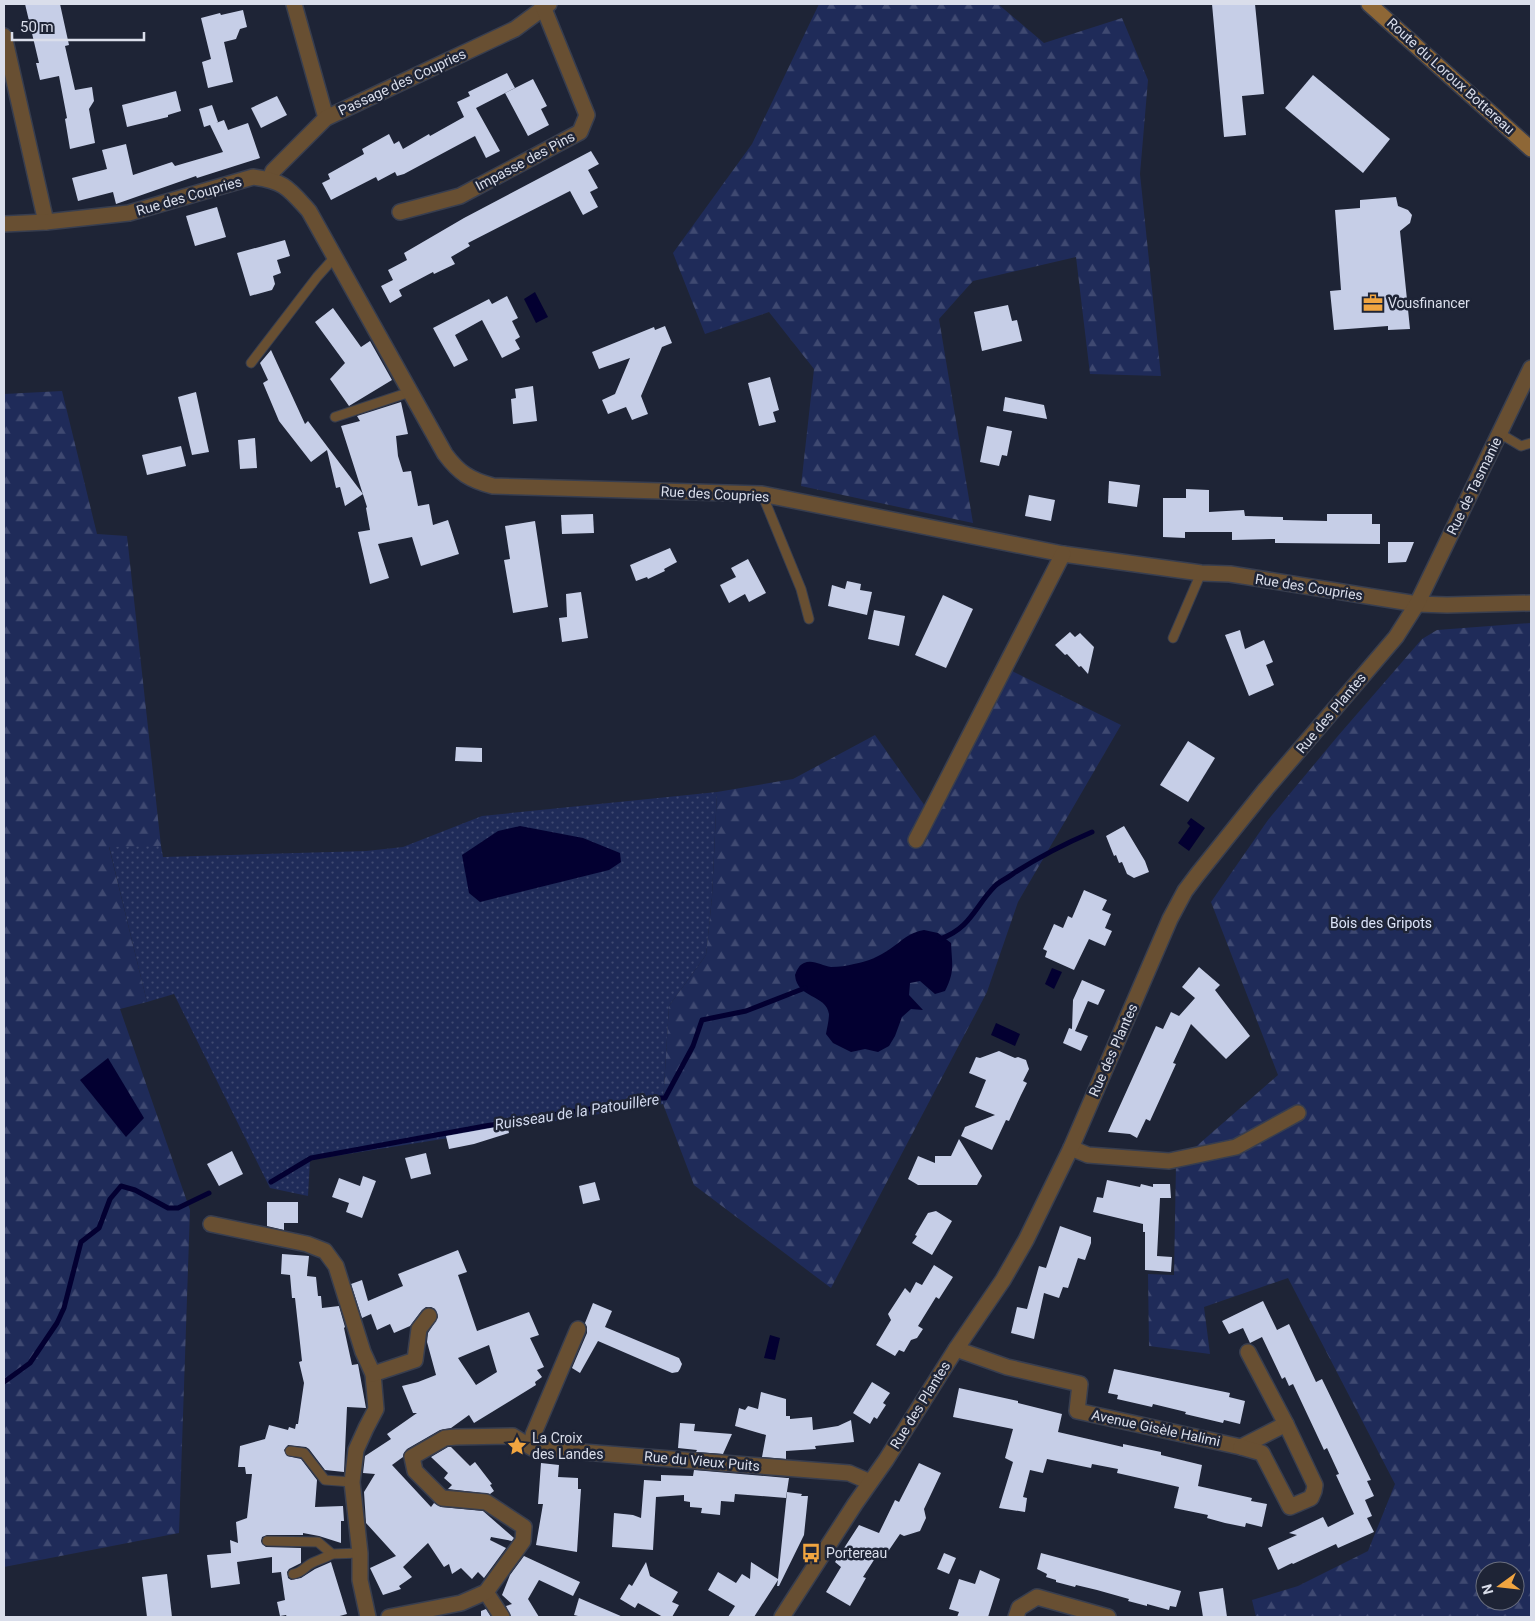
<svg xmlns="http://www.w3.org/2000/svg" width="1535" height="1621" viewBox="0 0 1535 1621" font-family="Roboto,sans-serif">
<defs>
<pattern id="grass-dots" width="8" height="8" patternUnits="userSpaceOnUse" patternTransform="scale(1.25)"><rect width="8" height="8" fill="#1f2b59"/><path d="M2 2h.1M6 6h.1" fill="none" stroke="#3f4971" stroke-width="1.8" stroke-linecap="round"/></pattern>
<pattern id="forest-firs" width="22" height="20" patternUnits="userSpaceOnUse" patternTransform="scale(1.25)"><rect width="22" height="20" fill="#1f2b59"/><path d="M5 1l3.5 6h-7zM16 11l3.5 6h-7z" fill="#3f4971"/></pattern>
</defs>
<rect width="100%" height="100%" fill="#1e2436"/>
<polygon fill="url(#grass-dots)" points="717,792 712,897 706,955 669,1006 663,1104 310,1160 308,1196 270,1188 174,994 147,1002 109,846 161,846 163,857 366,851 403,847 482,816"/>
<g fill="url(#forest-firs)" fill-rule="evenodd">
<polygon points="819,4 998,4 1044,43 1122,18 1148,80 1140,174 1161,376 1090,374 1076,257 973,281 939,319 973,523 801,486 814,369 769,312 705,334 673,253 752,144"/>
<polygon points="62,391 97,534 127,536 161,846 109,847 147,1002 120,1009 190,1210 179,1533 4,1567 4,394"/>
<path d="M1531 623V1617H1256L1252 1600 1298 1586 1368 1551 1395 1484 1288 1278 1204 1307 1210 1354 1149 1346 1148 1274 1174 1275 1176 1164 1278 1075 1211 902 1268 820 1337 737 1422 639 1437 630ZM1485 1571H1515V1601H1485Z"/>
<polygon points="1002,666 1121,725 1018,902 987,992 831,1288 694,1185 663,1104 669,1006 706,955 712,897 717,792 793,779 875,735 925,806"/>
</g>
<g fill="#030031">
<polygon points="535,292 548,317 536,323 524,299"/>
<polygon points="1191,818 1205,828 1189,851 1178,843 1190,826 1187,823"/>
<polygon points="520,826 583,838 620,853 621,862 609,870 480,902 469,893 462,855 498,831"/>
<path d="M924 930 938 933 951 943C952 965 955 971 945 991L935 994 920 981 910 983 909 995 923 1010 911 1009 902 1017 895 1036 889 1046 878 1052 865 1049 851 1052 833 1043 826 1034C827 1028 829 1020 829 1014 826 994 797 999 795 975 797 970 799 965 804 963 813 959 822 966 831 967 839 967 847 966 854 964 867 962 880 956 890 949 903 940 908 933 924 930Z"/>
<polygon points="1052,968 1062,972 1054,989 1045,984"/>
<polygon points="996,1023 1020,1034 1015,1046 991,1035"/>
<polygon points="108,1058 144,1118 126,1137 80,1080"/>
<polygon points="770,1335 780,1338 775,1360 764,1358"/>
</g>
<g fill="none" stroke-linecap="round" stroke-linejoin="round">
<g stroke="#030031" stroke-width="5">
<path d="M940 939C971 928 975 906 995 886 1000 881 1008 878 1014 873 1039 857 1064 844 1092 832"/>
<polyline points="271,1182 311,1158 485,1126 657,1098 665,1098 693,1046 702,1020 746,1011 805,988"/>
<polyline points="4,1382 30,1363 57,1323 64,1308 81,1242 99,1228 110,1199 121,1186 135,1190 168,1208 178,1208 209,1193"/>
</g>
</g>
<g fill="#c6cee7" fill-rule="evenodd">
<polygon points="25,4 60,4 69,45 65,46 75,90 92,87 94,101 89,109 95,143 70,149 65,119 67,118 59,76 40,80 36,63 39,63"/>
<polygon points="1212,4 1255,4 1264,94 1242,96 1246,135 1224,137"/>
<polygon points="243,10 247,27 240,29 236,39 224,42 233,82 208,88 202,62 211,59 201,18 220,13 221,15"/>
<polygon points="507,73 515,88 476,108 500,151 486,158 475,136 404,174 397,176 395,172 378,181 376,177 331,200 322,183 330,179 328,174 364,154 362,149 389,134 394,144 399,141 403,149 429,134 430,136 464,117 457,102 470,96 468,92"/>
<polygon points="1313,75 1390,139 1363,173 1285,108"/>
<polygon points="533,79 547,106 541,109 549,125 528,136 505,93"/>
<polygon points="176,91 181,111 168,115 168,117 127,127 122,105"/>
<polygon points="277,96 287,115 261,128 251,108"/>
<polygon points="212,105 218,122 216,123 224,120 228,130 248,123 260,158 197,178 196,176 116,204 113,192 78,201 72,178 107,169 102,150 126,144 133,175 172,162 175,166 223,152 210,125 204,127 199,109"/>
<polygon points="591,151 599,164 588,170 598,188 590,192 598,207 583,215 570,191 468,243 470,246 451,257 455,264 434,274 433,272 399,290 402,296 390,303 381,286 393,280 388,270 407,260 404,253 464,218"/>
<polygon points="1396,197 1398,206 1408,210 1412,215 1410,223 1400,231 1410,329 1388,330 1388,326 1334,330 1330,291 1341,290 1335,210 1360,208 1360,200"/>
<polygon points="217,207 226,237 195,246 186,216"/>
<polygon points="285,240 290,256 277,260 281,273 273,276 275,284 272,290 250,296 237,253"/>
<polygon points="507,296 518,318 512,321 520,337 515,340 520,349 502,358 482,320 455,335 468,360 454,367 433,328 489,299 492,304"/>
<polygon points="1008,305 1012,321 1017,320 1022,341 982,351 974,312"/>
<polygon points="333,308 361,347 370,341 392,380 349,406 330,379 345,363 315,322"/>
<polygon points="665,326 672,343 662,347 641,396 648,414 632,420 626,407 608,414 602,400 615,394 630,358 599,369 592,352 654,327 655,330"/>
<polygon points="271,350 305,424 308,421 363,494 345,506 340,487 336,488 327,450 311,462 279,421 263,383 268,380 260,363"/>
<polygon points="770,377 779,410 773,412 776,422 759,426 748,383"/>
<polygon points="533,386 537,421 513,424 511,399 516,398 515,389"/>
<polygon points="196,392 209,452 192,455 178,397"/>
<polygon points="1005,397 1044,405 1047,419 1003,411"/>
<polygon points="401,402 408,434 396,436 398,456 403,472 411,471 418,506 429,504 433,525 448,520 459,554 421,566 412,537 378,544 389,578 370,584 358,532 370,530 366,508 367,507 341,426 360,421 357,416"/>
<polygon points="987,426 1012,431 1007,456 1002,455 999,466 980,462"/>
<polygon points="255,438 257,468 240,469 238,440"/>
<polygon points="181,446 186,466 147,475 142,455"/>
<polygon points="1109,481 1140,485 1137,507 1108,503"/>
<polygon points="1186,489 1209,490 1209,512 1244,510 1245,516 1283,517 1283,520 1327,521 1327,514 1372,514 1372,524 1380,524 1380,544 1275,543 1275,539 1232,540 1232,532 1185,532 1185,538 1163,537 1163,498 1186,498"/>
<polygon points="1029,495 1055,500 1051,521 1025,516"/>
<polygon points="593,514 594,533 562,534 561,515"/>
<polygon points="535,521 548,607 513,613 504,560 510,559 505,526"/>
<polygon points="1388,542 1414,542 1406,562 1388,563"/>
<polygon points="670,548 677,562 664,569 665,571 648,579 647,577 636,581 630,565"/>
<polygon points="748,559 766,593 749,602 745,594 729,603 720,585 736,577 731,568"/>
<polygon points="847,581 861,584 860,590 872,592 867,615 828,606 832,585 845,589"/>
<polygon points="581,592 588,638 562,642 559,618 567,617 566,594"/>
<polygon points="943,595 973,609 946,668 915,655"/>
<polygon points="874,610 905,616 899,646 868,639"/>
<polygon points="1240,630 1245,649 1264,640 1273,662 1266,665 1274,685 1249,696 1225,635"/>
<polygon points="1070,632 1075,637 1080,633 1094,647 1088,674 1081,666 1079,667 1067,654 1065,655 1055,645"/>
<polygon points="1188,741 1215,758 1188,802 1160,785"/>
<polygon points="456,747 482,748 482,762 455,761"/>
<polygon points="1124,826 1145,861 1149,872 1134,878 1127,874 1122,862 1119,863 1116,855 1114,856 1106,836"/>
<polygon points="1084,890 1107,900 1102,910 1111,914 1105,928 1112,931 1105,946 1089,939 1074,970 1045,957 1047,951 1043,949 1054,924 1063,928 1068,916 1072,918"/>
<polygon points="1199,967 1220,985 1215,990 1250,1036 1226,1059 1191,1024 1173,1063 1176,1064 1150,1121 1146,1119 1137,1138 1130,1134 1108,1132 1156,1026 1163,1029 1171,1012 1179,1016 1195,998 1182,987"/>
<polygon points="1082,980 1105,990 1098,1005 1088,1001 1075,1031 1088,1036 1081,1051 1063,1043 1069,1028 1072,1029 1073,1000"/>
<polygon points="999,1051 1015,1058 1018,1057 1026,1060 1029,1069 1023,1081 1027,1083 1021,1095 1009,1121 1006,1120 992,1150 961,1136 965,1127 995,1115 975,1107 986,1080 969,1073 976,1057 980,1058"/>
<polygon points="507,1125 509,1133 474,1144 449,1149 446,1136"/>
<polygon points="959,1139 982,1176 977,1185 918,1185 908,1179 918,1156 935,1163 935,1156 951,1156"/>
<polygon points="232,1151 243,1174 219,1186 207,1164"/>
<polygon points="426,1153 431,1174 411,1179 405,1158"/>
<polygon points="363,1176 376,1181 362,1218 346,1212 349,1203 332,1197 339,1178 360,1186"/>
<polygon points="1107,1180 1140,1187 1141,1184 1153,1187 1153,1184 1170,1184 1171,1198 1160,1198 1157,1256 1172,1257 1171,1272 1145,1270 1145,1232 1143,1232 1143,1224 1093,1212 1097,1197 1103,1198"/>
<polygon points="595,1182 600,1200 583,1204 579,1186"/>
<polygon points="267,1202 298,1202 298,1223 284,1223 284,1230 267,1226"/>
<polygon points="936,1211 952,1221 932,1255 912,1243 917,1236 915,1235 928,1213"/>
<polygon points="1060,1226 1091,1237 1091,1243 1085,1260 1078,1258 1068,1288 1063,1287 1059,1298 1044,1293 1034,1339 1011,1333 1017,1307 1027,1309 1039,1266 1046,1268"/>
<path d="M458 1250 467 1272 458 1275 477 1331 529 1312 539 1335 530 1338 544 1367 537 1370 542 1377 535 1382 536 1385 474 1423 469 1415 451 1428 440 1430 407 1449 404 1453 403 1457 392 1465 431 1507 434 1503 441 1507 483 1511 514 1538 512 1541 491 1537 490 1540 506 1548 484 1578 478 1572 472 1579 461 1568 452 1574 449 1564 444 1567 428 1543 403 1567 412 1577 399 1586 401 1589 383 1595 370 1568 396 1556 366 1523 364 1492 375 1474 363 1473 365 1456 391 1439 387 1434 417 1413H413L402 1386 418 1382 436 1375 427 1342 428 1333 438 1317 435 1309 431 1307H426L422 1310 410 1326 394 1333 390 1324 377 1330 371 1314 362 1318 351 1284 362 1280 368 1301 403 1286 398 1274ZM489 1345 497 1372 476 1385 458 1358Z"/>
<polygon points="282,1254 309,1256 307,1276 316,1277 318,1296 321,1296 322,1308 339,1306 345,1327 344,1328 352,1365 358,1364 366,1408 347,1407 344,1472 325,1470 309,1449 306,1447 288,1445 284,1450 287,1456 301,1459 317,1480 315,1507 343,1506 344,1521 341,1521 341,1543 319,1536 303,1533 303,1535 267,1535 262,1537 261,1541 262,1544 266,1547 301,1548 301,1563 289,1569 287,1572 288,1578 291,1580 301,1578 315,1569 331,1562 347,1614 336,1617 287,1617 286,1615 280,1616 277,1602 285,1600 281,1572 272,1573 272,1557 237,1562 240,1584 211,1588 207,1555 231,1553 230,1540 238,1543 236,1522 247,1518 252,1474 246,1474 245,1467 238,1467 240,1446 265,1439 269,1425 288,1430 289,1427 295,1429 296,1424 298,1424 304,1383 299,1362 302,1361 295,1298 292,1298 290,1275 281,1274"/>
<polygon points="934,1265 953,1277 939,1299 936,1297 918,1326 923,1329 917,1338 911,1340 904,1352 899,1350 895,1356 876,1345 891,1320 888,1314 905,1288 910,1293 916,1282 922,1285"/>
<polygon points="1263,1301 1277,1330 1289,1324 1316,1382 1322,1379 1371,1480 1367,1481 1374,1496 1365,1500 1372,1516 1367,1518 1374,1532 1338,1548 1336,1544 1293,1564 1292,1563 1278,1570 1268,1548 1297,1535 1289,1533 1323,1517 1328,1527 1354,1514 1336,1475 1339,1474 1327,1448 1324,1450 1293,1384 1289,1386 1285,1377 1282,1379 1262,1337 1250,1343 1243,1328 1229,1334 1222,1321"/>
<polygon points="593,1303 612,1311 605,1327 679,1358 682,1364 680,1369 678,1372 672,1373 598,1341 580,1373 572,1368 587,1333 587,1327 585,1323"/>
<polygon points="1114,1369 1230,1393 1229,1397 1245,1401 1240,1424 1224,1420 1223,1423 1185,1414 1186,1412 1153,1404 1152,1407 1117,1399 1118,1395 1108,1393"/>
<polygon points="872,1382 890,1393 883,1403 886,1405 882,1411 877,1419 874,1417 870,1424 853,1413"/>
<polygon points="959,1388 1018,1401 1018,1403 1062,1414 1058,1432 1123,1447 1123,1444 1161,1452 1161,1455 1202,1465 1198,1486 1252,1498 1251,1501 1267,1504 1262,1527 1246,1523 1245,1527 1225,1523 1207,1518 1208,1515 1174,1508 1179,1487 1117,1473 1118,1469 1092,1464 1091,1468 1047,1459 1043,1473 1030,1470 1023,1497 1027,1498 1025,1512 999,1508 1013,1462 1005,1458 1013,1429 953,1417"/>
<polygon points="761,1392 786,1399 786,1416 790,1416 790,1419 812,1417 813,1430 838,1426 851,1420 854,1442 815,1446 816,1449 786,1451 786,1459 762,1457 766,1435 735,1426 739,1408 745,1410 748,1406 758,1409"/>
<polygon points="680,1423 695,1424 694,1431 732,1434 723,1454 696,1452 697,1450 678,1448"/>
<polygon points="448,1447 451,1447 470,1466 475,1462 492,1484 490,1485 494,1491 490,1494 448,1489 452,1485 444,1478 448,1473 431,1457"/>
<polygon points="541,1463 559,1465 558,1477 578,1478 578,1489 581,1489 577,1552 536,1545 543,1504 538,1504"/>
<polygon points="919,1463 941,1473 924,1509 926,1518 920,1531 904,1536 900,1534 887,1553 881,1549 863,1577 866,1578 850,1606 826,1592 841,1567 835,1562 859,1525 879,1533 895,1500 899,1502"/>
<polygon points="694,1470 787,1478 789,1478 786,1498 735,1494 734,1502 721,1501 720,1515 701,1513 702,1508 690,1507 690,1502 684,1501 684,1495 656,1497 653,1550 612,1547 614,1513 633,1515 641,1518 644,1480 661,1481 661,1475 693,1476"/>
<polygon points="787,1492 802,1494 801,1496 808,1496 804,1535 779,1586 777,1586 778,1580 754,1617 728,1617 735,1606 708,1590 718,1572 736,1583 742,1574 750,1579 751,1562 778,1579"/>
<polygon points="944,1553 956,1558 949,1574 937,1569"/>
<polygon points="1041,1553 1181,1591 1176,1607 1170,1606 1169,1610 1147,1604 1147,1606 1128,1601 1129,1599 1097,1590 1076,1585 1075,1587 1056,1582 1056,1580 1046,1577 1047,1574 1037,1569"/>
<polygon points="524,1556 580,1582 573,1596 539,1580 528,1599 539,1617 511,1617 506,1606 512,1604 502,1595 510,1575"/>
<polygon points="646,1562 650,1576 678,1592 672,1602 679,1605 672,1617 663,1617 638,1603 635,1608 620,1599 629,1584 632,1586"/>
<polygon points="980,1570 1000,1579 988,1617 957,1617 959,1612 949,1609 959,1579 975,1584"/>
<polygon points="167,1574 172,1617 147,1617 142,1577"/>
<polygon points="1223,1588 1227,1617 1203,1617 1199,1592"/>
<polygon points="579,1598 623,1617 582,1617 574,1615"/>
<polygon points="486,1609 491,1617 481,1617 481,1611"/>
</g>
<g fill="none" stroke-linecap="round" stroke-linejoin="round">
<defs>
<g id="service">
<polyline points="251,363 317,277 334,258"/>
<polyline points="335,417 410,392"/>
<polyline points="1499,433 1521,446 1531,443"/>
<polyline points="762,494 801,589 809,619"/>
<polyline points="1173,638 1201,573"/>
<polyline points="290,1451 304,1453 325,1480 352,1482"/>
<polyline points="267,1541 318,1542 332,1554 360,1553"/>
<path d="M293 1574C302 1573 304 1567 312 1563 318 1560 325 1558 332 1554"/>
</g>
<g id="minor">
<polyline points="294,4 326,118"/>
<polyline points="4,36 46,222"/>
<polyline points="270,179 273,171 326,118 515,29 549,4"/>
<polyline points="400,212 460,196 580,132 587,115 542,4"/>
<path d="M4 224 46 222 129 213 253 177C285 181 289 189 309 211L445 454C459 473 470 480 493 486L762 494 1063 554 1201 573 1230 574 1417 604"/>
<polyline points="916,840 1063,554"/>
<polyline points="1071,1148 1088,1155 1169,1161 1236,1147 1298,1113"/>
<polyline points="211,1224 307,1244 325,1251 336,1266 363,1352 373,1374 376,1409 366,1428 356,1450 352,1482 360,1553 360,1580 368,1617"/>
<polyline points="956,1349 1007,1367 1080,1384 1077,1411 1241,1447 1286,1424"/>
<polyline points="373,1374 415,1360 419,1329 429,1316"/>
<polyline points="533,1435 578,1329"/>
<polyline points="1241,1447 1262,1453 1290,1507 1311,1498 1314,1491 1315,1485 1286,1424 1248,1352"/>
<polyline points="486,1592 502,1617"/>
<polyline points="389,1617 461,1603 486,1592 523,1541 524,1527 486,1502 442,1498 415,1471 412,1457 445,1438 456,1437 513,1436 532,1448 849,1473 870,1482"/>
<polyline points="1016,1617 1019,1608 1037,1597 1108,1617"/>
</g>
<g id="tertiary">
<polyline points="1417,604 1447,605 1531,603"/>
<polyline points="782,1617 855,1504 886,1460 956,1349 1003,1280 1026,1240 1071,1148 1170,919 1185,891 1197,875 1266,789 1396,637 1417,604 1531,368"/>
</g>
<polyline id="secondary" points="1369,4 1531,149"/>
</defs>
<use href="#service" stroke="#383e4f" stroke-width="11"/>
<use href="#minor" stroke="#383e4f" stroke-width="18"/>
<use href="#tertiary" stroke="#383e4f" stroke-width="18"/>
<use href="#secondary" stroke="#383e4f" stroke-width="18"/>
<use href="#service" stroke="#684f32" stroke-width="9"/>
<use href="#minor" stroke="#684f32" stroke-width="15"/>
<use href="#tertiary" stroke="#684f32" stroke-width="15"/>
<use href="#secondary" stroke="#8e6736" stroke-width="15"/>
</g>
<defs>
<symbol id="office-bare" viewBox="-9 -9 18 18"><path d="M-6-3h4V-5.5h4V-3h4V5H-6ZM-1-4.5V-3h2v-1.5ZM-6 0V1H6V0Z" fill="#f1a540" stroke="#1e2436" stroke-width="2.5" paint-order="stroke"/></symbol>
<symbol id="sight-bare" viewBox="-9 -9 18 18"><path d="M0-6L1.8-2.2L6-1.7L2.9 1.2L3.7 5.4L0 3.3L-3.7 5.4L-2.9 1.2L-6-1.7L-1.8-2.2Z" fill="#f1a540" stroke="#1e2436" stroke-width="2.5" paint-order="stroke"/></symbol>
<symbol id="bus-bare" viewBox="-9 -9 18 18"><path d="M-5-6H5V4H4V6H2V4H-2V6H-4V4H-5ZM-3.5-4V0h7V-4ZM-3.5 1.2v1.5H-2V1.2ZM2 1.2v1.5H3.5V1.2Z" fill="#f1a540" stroke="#1e2436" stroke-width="2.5" paint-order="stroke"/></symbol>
</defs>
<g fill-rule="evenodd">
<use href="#office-bare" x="1359" y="289" width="28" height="28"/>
<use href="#sight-bare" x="503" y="1432" width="28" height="28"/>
<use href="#bus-bare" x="797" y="1539" width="28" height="28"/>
</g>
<g text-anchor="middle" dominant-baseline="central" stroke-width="5" stroke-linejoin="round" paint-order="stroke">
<g font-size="14" fill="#dadeeb" stroke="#1e2436">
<text transform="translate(1451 76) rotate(42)">Route du Loroux Bottereau</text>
<text transform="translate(402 82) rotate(-25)">Passage des Coupries</text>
<text transform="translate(525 161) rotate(-28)">Impasse des Pins</text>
<text transform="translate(189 196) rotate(-16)">Rue des Coupries</text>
<text transform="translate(1474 486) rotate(-64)">Rue de Tasmanie</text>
<text transform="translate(715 494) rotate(3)">Rue des Coupries</text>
<text transform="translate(1309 587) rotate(9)">Rue des Coupries</text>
<text transform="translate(1331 713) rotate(-50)">Rue des Plantes</text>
<text transform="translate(1113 1050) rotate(-66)">Rue des Plantes</text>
<text transform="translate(920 1405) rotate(-58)">Rue des Plantes</text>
<text transform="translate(1156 1428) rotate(12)">Avenue Gisèle Halimi</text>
<text transform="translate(702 1461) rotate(5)">Rue du Vieux Puits</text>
</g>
<g font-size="14" fill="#dadeeb" stroke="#1e2436" text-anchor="start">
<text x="1388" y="303">Vousfinancer</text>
<text x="532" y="1438">La Croix<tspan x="532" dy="16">des Landes</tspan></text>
<text x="826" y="1553">Portereau</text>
</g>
<g font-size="14" fill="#dce4f9" stroke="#1e2436">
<text x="1381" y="923">Bois des Gripots</text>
</g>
<g font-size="15" font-style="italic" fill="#d1d9ee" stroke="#1e2436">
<text transform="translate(577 1112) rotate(-9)">Ruisseau de la Patouillère</text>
</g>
</g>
<rect width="1535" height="1621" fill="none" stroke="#dadeeb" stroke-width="10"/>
<g transform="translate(1500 1586) rotate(255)"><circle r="24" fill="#1e2436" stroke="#696e7e"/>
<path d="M0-4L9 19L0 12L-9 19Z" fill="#f1a540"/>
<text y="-8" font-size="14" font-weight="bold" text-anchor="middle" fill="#dadeeb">N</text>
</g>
<path d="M12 32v8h132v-8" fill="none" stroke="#dadeeb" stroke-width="2.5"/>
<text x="20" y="32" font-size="15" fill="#dadeeb" stroke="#1e2436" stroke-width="4" paint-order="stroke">50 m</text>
</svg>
